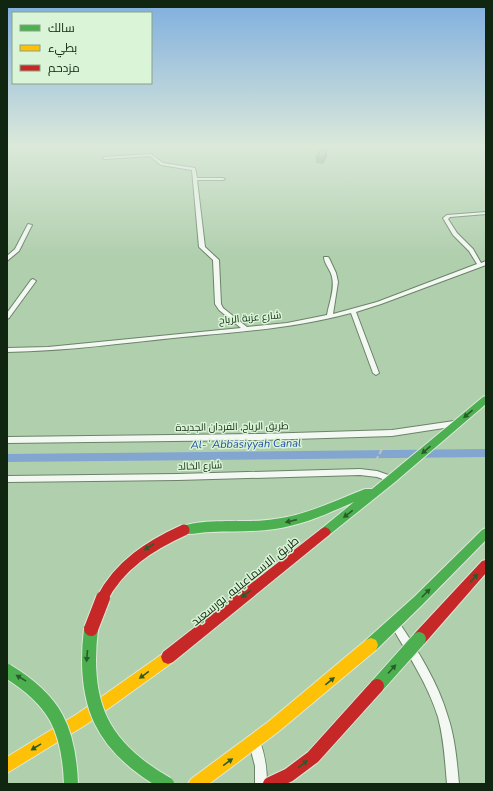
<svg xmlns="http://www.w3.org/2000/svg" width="493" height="791" viewBox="0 0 493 791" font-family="'Nunito Sans',Cairo,sans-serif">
<rect width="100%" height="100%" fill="#b0cfad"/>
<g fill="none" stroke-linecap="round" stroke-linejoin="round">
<polygon fill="#82a6d0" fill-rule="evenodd" points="486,449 486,457 7,462 7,454"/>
<defs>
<g id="street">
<path d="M151 154 163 163 195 168 197 178H223L225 179 223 180H197L205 247 219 260 221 304 223 308 247 327 287 323 327 315C329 303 335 289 332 277 331 270 324 264 324 257H328L329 258 336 273 338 282 333 314 377 302 477 264 469 251 453 235 443 218 447 215 486 212V214L450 217 448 219 457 233 473 249 481 263 486 261V265L381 304 356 312 379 373 376 375 373 373 351 313C296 328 239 332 183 337 124 343 66 351 7 352V348L48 347 241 328 219 310 215 304 213 260 199 247 192 170 161 165 150 156 105 159 103 158 105 157Z"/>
<polygon points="28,224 32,225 19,251 7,261 7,256 15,249"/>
<polygon points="33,279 36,281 9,318 7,319 7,313 31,280"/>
<polygon points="454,421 457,422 458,424 457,426 392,436 260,440 7,443 7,437 260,434 392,430"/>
<polygon points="360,469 377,471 394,477 395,479 394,481 391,482 377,477 360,475 178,480 7,482 7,476 178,474"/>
<path d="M395 619 398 621C418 651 438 682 448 717 455 738 457 762 459 784H447C445 762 444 739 438 717 428 685 409 656 392 627L390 624 392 621Z"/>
<path d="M255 737 259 739C265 754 267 768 267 784H255V766L249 743 251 739Z"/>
</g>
<g id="fast">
<path d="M486 396V404L395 482 329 535 325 537 321 535 319 532 321 529 354 502C329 513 303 525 275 529 254 532 232 531 211 532 201 532 189 536 180 533L178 530 180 527C207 517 246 524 275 519 307 515 336 500 365 489H372L483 397Z"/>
<polygon points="486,528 486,540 422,605 376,650 371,652 366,650 364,645 366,640 414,597 482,530"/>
</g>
<g id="slow">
<polygon points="371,638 376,640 378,645 376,650 278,732 209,784 188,784 191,779 268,722 366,640"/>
<polygon points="168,650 173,652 175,657 173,662 87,724 7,773 7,757 77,714"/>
</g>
<g id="jam">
<polygon points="325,527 329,529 331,532 329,535 173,662 168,664 163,662 161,657 163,652 321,529"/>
<polygon points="486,560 486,573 424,644 419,645 414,644 413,639 414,634 482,561"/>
</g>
</defs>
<use href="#street" stroke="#6b8369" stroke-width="2"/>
<use href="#fast" stroke="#dbe9da" stroke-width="2"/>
<use href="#slow" stroke="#dbe9da" stroke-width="2"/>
<use href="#jam" stroke="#dbe9da" stroke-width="2"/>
<g stroke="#bdc6bb" stroke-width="1" stroke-dasharray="2.5 1" stroke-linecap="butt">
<polyline points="332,161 356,163"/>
<polyline points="342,235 359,146"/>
</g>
<polyline stroke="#bdc6bb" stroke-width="1.5" stroke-dasharray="4 2" stroke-linecap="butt" points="385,445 387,441"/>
<polyline stroke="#bdc6bb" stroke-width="2" stroke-dasharray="5 2.5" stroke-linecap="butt" points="372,467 385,444"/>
<use href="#street" fill="#f3f8f3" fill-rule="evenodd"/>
<use href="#fast" fill="#4caf50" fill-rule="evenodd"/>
<use href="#slow" fill="#ffc107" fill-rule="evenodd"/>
<use href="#jam" fill="#c62828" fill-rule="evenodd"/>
<defs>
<g id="fast-bridge">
<path d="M91 629C82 703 101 747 167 784"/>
<path d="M7 671C55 700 69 729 71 784"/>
<polyline points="377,686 419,639"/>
</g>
<path id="jam-bridge-far1" d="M102 599C119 565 151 545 184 530"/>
<g id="jam-bridge">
<polyline points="91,629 103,598"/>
<polyline points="270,784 289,775 313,757 377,686"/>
</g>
</defs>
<use href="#fast-bridge" stroke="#dbe9da" stroke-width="16" stroke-linecap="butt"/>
<use href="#jam-bridge-far1" stroke="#dbe9da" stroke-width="13" stroke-linecap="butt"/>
<use href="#jam-bridge" stroke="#dbe9da" stroke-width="16" stroke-linecap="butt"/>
<use href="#fast-bridge" stroke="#4caf50" stroke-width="14"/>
<use href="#jam-bridge-far1" stroke="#c62828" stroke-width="11"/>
<use href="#jam-bridge" stroke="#c62828" stroke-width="14"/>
</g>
<polygon fill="#789581" points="327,150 327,156 323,164 316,163 316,157"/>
<polygon fill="#627969" points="327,150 327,156 323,164 324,158"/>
<polygon fill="#8cad96" stroke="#627969" points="320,150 327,150 324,158 316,157"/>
<defs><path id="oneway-solid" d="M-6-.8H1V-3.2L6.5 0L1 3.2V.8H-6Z"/></defs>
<g fill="#295d2a">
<use href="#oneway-solid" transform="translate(468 414) rotate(140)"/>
<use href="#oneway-solid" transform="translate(426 450) rotate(139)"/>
<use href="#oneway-solid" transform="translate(348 514) rotate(142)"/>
<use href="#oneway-solid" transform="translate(291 521) rotate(167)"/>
<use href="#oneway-solid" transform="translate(149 547) rotate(147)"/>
<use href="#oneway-solid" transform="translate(474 578) rotate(-48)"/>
<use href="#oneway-solid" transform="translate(426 593) rotate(-45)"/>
<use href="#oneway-solid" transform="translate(246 594) rotate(142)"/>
<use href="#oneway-solid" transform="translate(87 656) rotate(95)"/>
<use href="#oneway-solid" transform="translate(392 669) rotate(-48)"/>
<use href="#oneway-solid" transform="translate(144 675) rotate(144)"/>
<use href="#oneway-solid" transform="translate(21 678) rotate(-149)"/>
<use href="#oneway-solid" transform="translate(330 681) rotate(-39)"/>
<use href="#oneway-solid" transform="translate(36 747) rotate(148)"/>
<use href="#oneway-solid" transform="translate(228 762) rotate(-36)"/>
<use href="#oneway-solid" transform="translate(303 764) rotate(-38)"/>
</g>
<linearGradient id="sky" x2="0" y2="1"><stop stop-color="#7faede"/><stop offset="0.57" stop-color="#dbe9da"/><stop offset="1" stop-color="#dbe9da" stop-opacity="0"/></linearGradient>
<rect width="493" height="256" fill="url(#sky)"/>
<g text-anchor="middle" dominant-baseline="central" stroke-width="3" stroke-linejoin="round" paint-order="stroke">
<g font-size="10" fill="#112610" stroke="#d9f4d6">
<text transform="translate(250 318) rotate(-5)">شارع عزبة الرياح</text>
<text transform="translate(232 427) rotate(-1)">طريق الرياح, الفردان الجديدة</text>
<text transform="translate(200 466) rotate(-2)">شارع الخالد</text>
</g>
<g font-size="11" font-style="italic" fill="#234da3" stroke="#d9f4d6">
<text transform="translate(246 444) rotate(-1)">Al-ʿAbbāsiyyah Canal</text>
</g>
<g font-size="12" fill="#112610" stroke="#d9f4d6">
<text transform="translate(245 581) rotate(-39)">طريق الاسماعيليه, بورسعيد</text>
</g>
</g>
<rect width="493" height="791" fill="none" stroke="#112610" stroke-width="16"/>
<rect x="12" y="12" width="140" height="72" fill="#d9f4d6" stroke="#89a287"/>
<rect x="20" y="25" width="20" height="6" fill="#4caf50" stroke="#89a287"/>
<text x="48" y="32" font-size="12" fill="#112610">سالك</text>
<rect x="20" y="45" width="20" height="6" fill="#ffc107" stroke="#89a287"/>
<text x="48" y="52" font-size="12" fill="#112610">بطيء</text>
<rect x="20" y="65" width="20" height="6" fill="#c62828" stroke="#89a287"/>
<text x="48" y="72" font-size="12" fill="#112610">مزدحم</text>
</svg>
